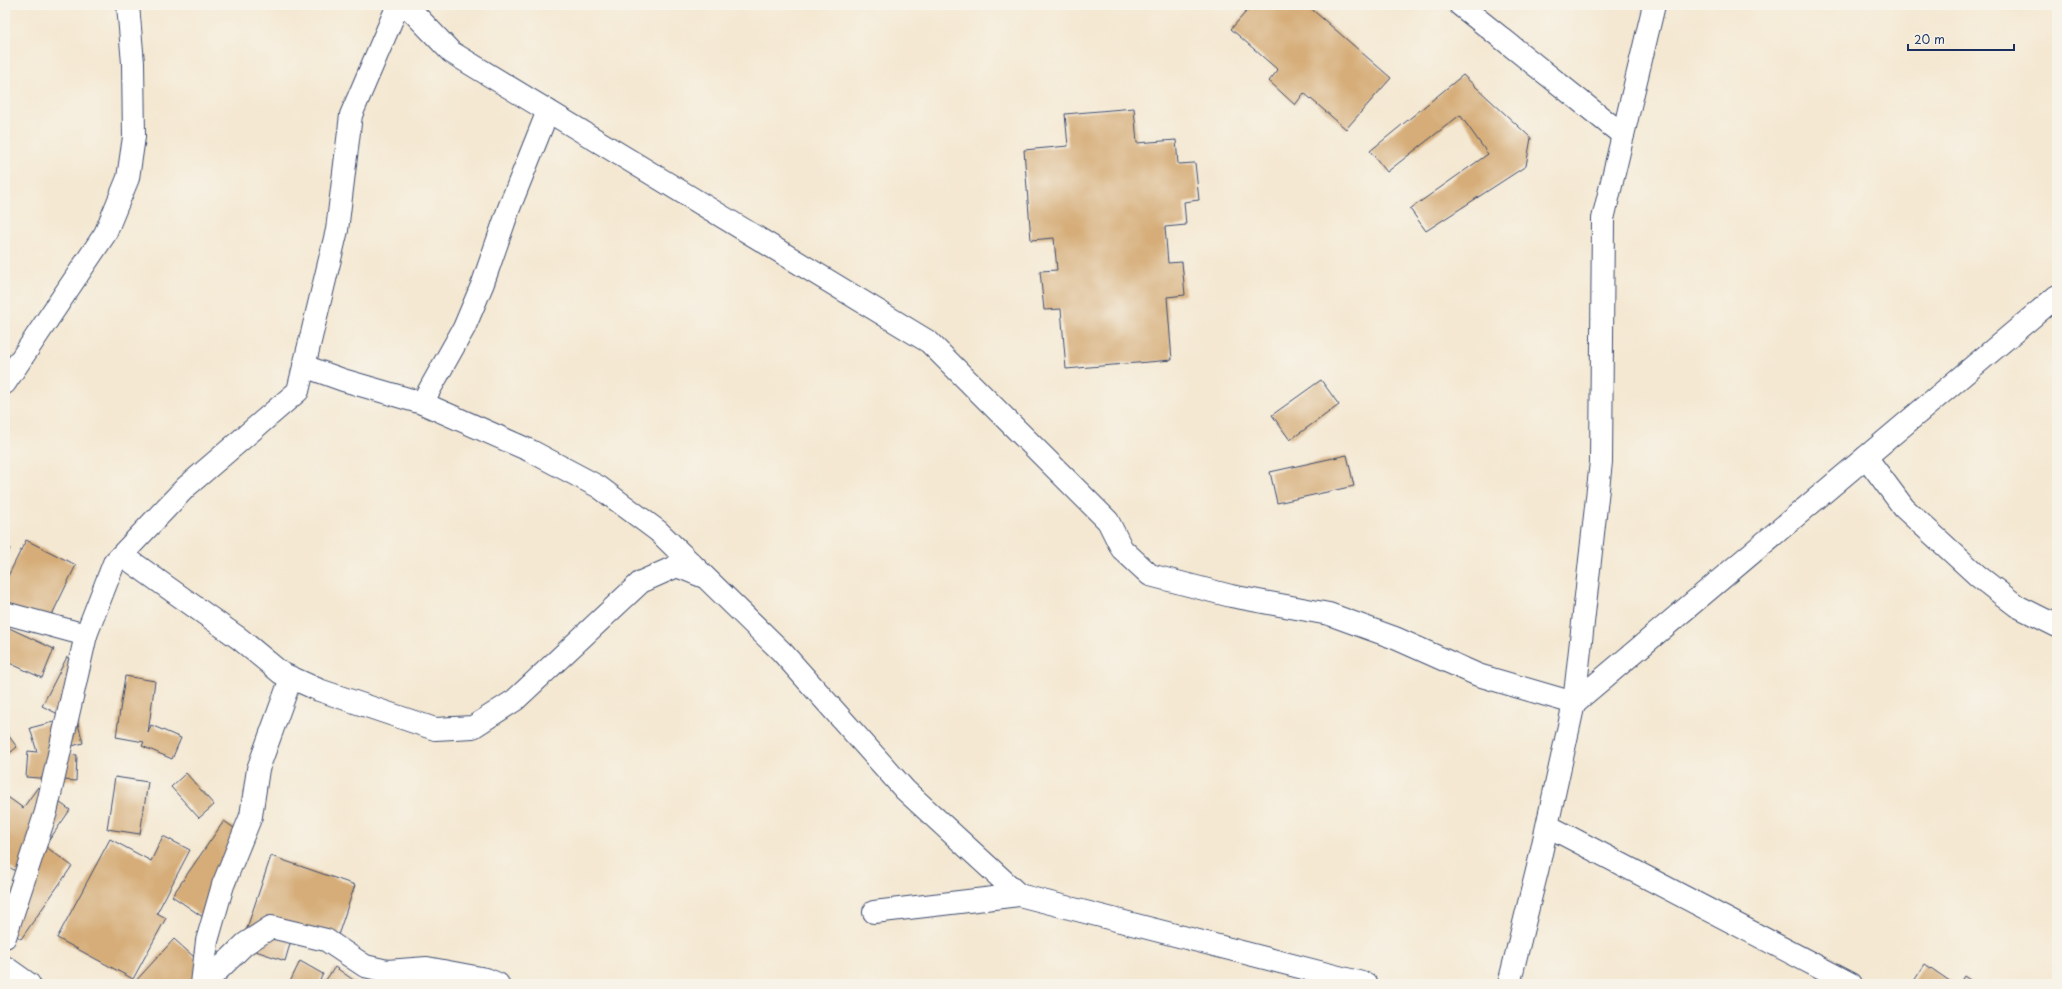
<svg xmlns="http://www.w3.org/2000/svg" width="2062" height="989" viewBox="0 0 2062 989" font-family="'Playpen Sans',sans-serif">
<rect width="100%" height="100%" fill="#f7f3e8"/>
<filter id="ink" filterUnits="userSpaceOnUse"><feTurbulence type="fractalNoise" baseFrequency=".025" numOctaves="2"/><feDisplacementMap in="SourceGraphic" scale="8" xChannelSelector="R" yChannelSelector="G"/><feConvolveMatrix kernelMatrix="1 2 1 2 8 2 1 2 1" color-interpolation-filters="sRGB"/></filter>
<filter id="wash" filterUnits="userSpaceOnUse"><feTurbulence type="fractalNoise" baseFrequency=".012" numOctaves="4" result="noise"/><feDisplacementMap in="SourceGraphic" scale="16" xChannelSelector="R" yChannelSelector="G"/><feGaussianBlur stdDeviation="0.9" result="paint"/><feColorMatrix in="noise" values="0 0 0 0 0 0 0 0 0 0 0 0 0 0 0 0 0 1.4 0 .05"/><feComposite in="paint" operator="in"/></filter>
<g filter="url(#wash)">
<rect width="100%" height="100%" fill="#f4e8d2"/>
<g id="blocks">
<g fill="#d6ad79">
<polygon points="1252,5 1307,5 1391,78 1346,129 1304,93 1295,105 1269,81 1278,70 1231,29"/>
<polygon points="1463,75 1531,138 1526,166 1426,231 1410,209 1488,154 1460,115 1387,172 1370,151"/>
<polygon points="1134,108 1137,143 1176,140 1178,164 1195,163 1199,200 1184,202 1186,225 1165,227 1168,263 1182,262 1185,295 1167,297 1172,360 1066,369 1061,309 1044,310 1040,271 1057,270 1054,238 1031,240 1024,150 1068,146 1065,114"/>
<polygon points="1321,380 1339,405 1290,440 1272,415"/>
<polygon points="1347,455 1354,486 1277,503 1270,472"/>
<polygon points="26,540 76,565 44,631 5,611 5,582"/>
<polygon points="5,546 10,548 5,560"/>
<polygon points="5,626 54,649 42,678 5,661"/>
<polygon points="67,657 90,670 66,718 42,706"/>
<polygon points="125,676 155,681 148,733 151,725 181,738 172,759 142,746 144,742 116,737"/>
<polygon points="76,716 83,743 47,753 77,755 76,781 26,777 28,751 37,752 30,728"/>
<polygon points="5,731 17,747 5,757"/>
<polygon points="186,773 214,805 199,818 171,787"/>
<polygon points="115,777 148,782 140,834 107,829"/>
<polygon points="38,787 70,810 45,846 72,866 21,939 5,927 5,895 9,897 24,877 5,864 5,795 23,808"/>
<polygon points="224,821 250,839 213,924 172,896"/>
<polygon points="163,836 190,850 157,913 166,918 133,979 57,938 110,839 151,861"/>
<polygon points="271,856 355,885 333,950 292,937 285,961 241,946"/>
<polygon points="174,939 213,974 204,984 133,984"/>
<polygon points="300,961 323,974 318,984 289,984"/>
<polygon points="1925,964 1954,984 1912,984"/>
<polygon points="335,967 359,984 323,984"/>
<polygon points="1964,976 1976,984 1959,984"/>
</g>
</g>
</g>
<g filter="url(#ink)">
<use href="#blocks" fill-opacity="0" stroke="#3c4b6f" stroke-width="1"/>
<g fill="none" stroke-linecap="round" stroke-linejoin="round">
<defs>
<g id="street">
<polyline points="406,5 451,52 929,342 1108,521 1122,549 1150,575 1231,596 1329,614 1395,638 1478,675 1574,703 2057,296"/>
<polyline points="1460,5 1623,135"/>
<polyline points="304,366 343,380 422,403 531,451 599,487 658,531 782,652 905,790 1019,895"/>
<polyline points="5,383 105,234 128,178 134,137 133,63 128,5"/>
<polyline points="422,403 464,328 483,283 509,208 548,111"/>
<polyline points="1866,457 1904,508 1978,576 2017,606 2057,626"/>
<polyline points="122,555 240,639 281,673 319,690 435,729 473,727 515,700 641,582 677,566 702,576"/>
<polyline points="5,613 86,635"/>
<polyline points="1548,826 1851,984"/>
<polyline points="874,912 1019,895 1366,984"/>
<polyline points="5,937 46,812 86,635 114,563 186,487 298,391 337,230 351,115 398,5"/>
<polyline points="5,967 29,984"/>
<polyline points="202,984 207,941 223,885 251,816 258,769 291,678"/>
<polyline points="204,984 245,944 271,927 326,940 365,966 387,971 427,968 486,979 498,984"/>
<polyline points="1509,984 1538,867 1574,703 1601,462 1603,219 1654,5"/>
</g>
</defs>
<use href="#street" stroke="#3c4b6f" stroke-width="24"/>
<use href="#street" stroke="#fff" stroke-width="22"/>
</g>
</g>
<rect width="2062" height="989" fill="none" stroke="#f7f3e8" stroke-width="20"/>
<path d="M1908 44v6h106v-6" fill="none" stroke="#1b2f5e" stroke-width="2"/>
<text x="1914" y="44" font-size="12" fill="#1b2f5e" stroke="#f7f3e8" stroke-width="3" paint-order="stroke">20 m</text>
</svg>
